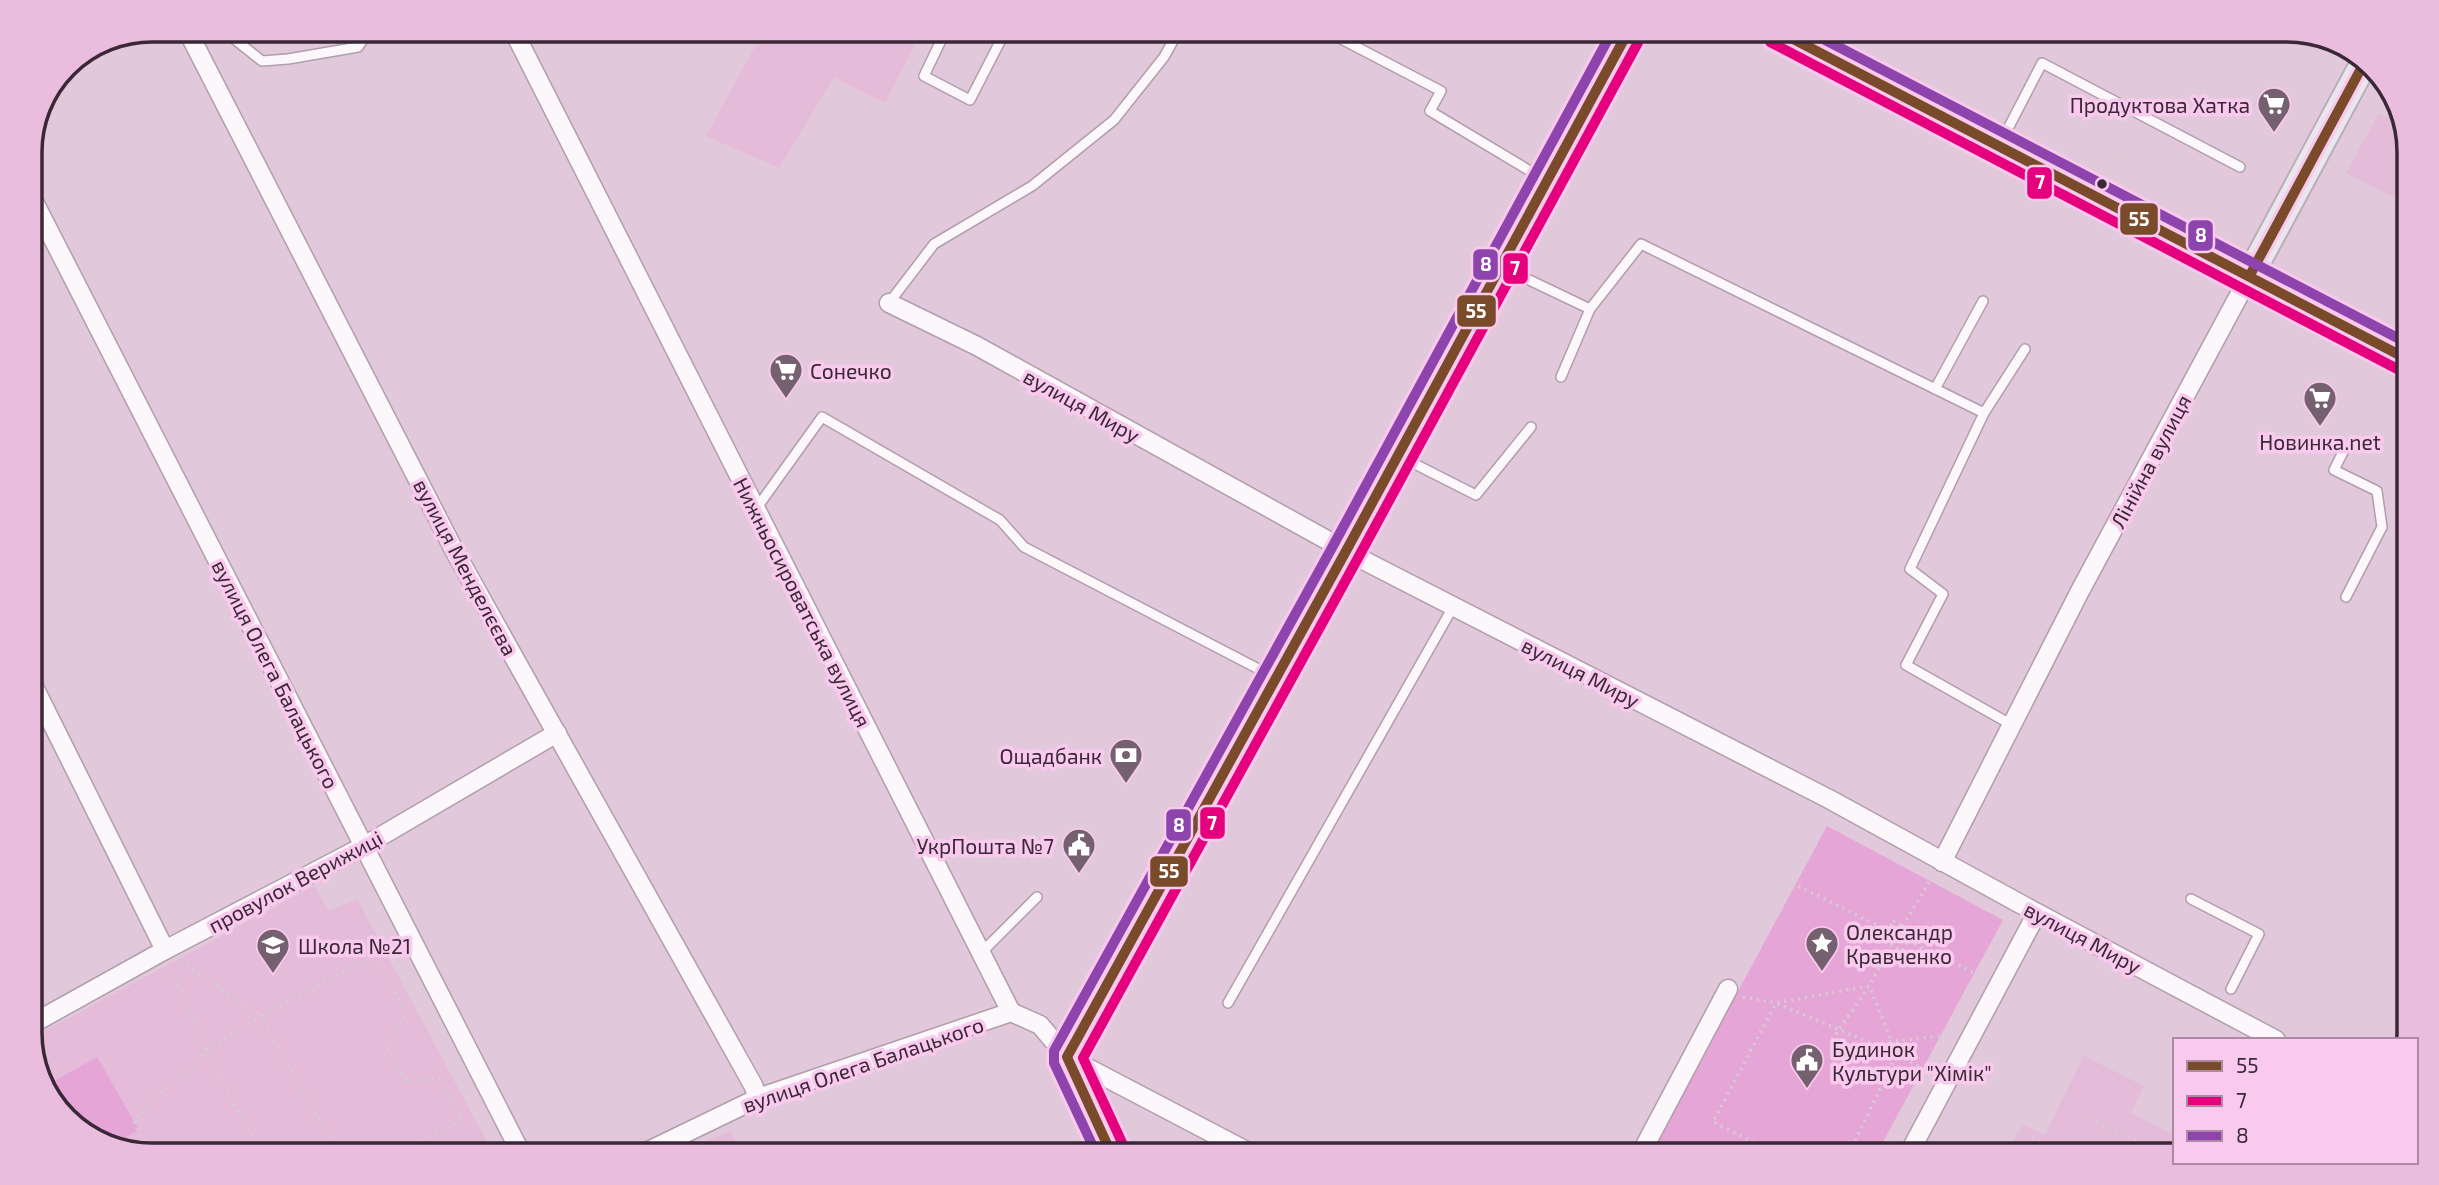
<svg xmlns="http://www.w3.org/2000/svg" width="2439" height="1185" viewBox="0 0 2439 1185" font-family="'Exo 2',sans-serif">
<rect width="100%" height="100%" fill="#e2c8db"/>
<g fill="#e4bbd9">
<polygon points="764,30 922,30 885,103 834,77 779,168 706,136"/>
<polygon points="2379,113 2403,125 2409,144 2409,205 2346,173"/>
<polygon points="314,886 329,911 357,899 494,1155 152,1155 98,1143 51,1101 30,1039"/>
<polygon points="2084,1056 2144,1086 2131,1113 2175,1136 2175,1155 2006,1155 2022,1124 2045,1135"/>
<polygon points="730,1131 742,1155 676,1155"/>
</g>
<g fill="#e5a6d7">
<polygon points="1827,826 2003,920 1876,1155 1650,1155"/>
<polygon points="97,1057 139,1130 111,1146 98,1143 51,1101 45,1086"/>
</g>
<g fill="none" stroke-linecap="round" stroke-linejoin="round">
<defs>
<g id="service">
<polyline points="223,30 262,61 288,59 358,47 370,30"/>
<polyline points="946,30 924,76 970,100 1006,30"/>
<polyline points="1324,30 1441,91 1430,111 1545,180"/>
<polyline points="2000,144 2042,63 2240,167"/>
<polyline points="1502,267 1590,309 1641,244 1984,413 2025,349"/>
<polyline points="889,303 934,244 1032,186 1114,120 1164,57 1179,30"/>
<polyline points="1561,377 1590,309"/>
<polyline points="1935,389 1983,301"/>
<polyline points="1984,413 1910,569 1943,594 1906,665 2012,725"/>
<polyline points="2343,452 2334,470 2377,491 2382,527 2346,597"/>
<polyline points="1399,456 1476,495 1531,427"/>
<polyline points="756,509 822,417 1000,520 1024,547 1274,677"/>
<polyline points="2191,899 2259,934 2231,989"/>
<polyline points="981,953 1037,897"/>
<polyline points="1228,1003 1453,607"/>
</g>
<g id="minor">
<polyline points="187,30 454,550 753,1085 758,1098"/>
<polyline points="513,30 1011,1012 1040,1025 1067,1057 1254,1155"/>
<polyline points="30,194 522,1155"/>
<polyline points="889,303 977,346 1363,560 1829,799 2037,913 2276,1040"/>
<polyline points="30,679 165,950"/>
<polyline points="1942,862 2080,591 2250,275"/>
<polyline points="30,1025 165,950 364,846 557,733"/>
<polyline points="640,1155 758,1098 1011,1012"/>
<polyline points="1640,1155 1728,989"/>
<polyline points="1908,1155 2037,913"/>
</g>
<polyline id="secondary" points="1112,1155 1067,1057 1346,551 1629,30"/>
<g id="primary">
<polyline points="1776,30 2409,360"/>
<polyline points="2250,275 2364,63"/>
</g>
</defs>
<use href="#service" stroke="#b19eac" stroke-width="12"/>
<use href="#minor" stroke="#b19eac" stroke-width="21"/>
<use href="#secondary" stroke="#b19eac" stroke-width="28"/>
<use href="#primary" stroke="#bbadb8" stroke-width="30"/>
<g stroke="#d5cdd3" stroke-width="3.5" stroke-dasharray="2 5" stroke-linecap="butt">
<polyline points="1559,30 1575,58 1580,75"/>
<polyline points="245,107 275,73"/>
<polyline points="2114,122 2107,149 2155,172 2177,156"/>
<polyline points="1580,163 1627,188 1638,231"/>
<polyline points="2105,178 2117,155"/>
<polyline points="2335,181 2409,217"/>
<polyline points="2319,213 2409,226"/>
<polyline points="819,265 841,310"/>
<polyline points="875,295 818,263 918,87"/>
<polyline points="2181,317 2190,341 2194,342"/>
<polyline points="1490,332 1509,365 1551,388"/>
<polyline points="1558,392 1662,449 1652,687"/>
<polyline points="826,405 837,366 828,337 841,310 872,305"/>
<polyline points="2382,480 2406,432"/>
<polyline points="2394,504 2409,474"/>
<polyline points="2394,533 2409,541"/>
<polyline points="2153,721 2254,775"/>
<polyline points="1612,792 1645,725"/>
<polyline points="1786,880 1887,930"/>
<polyline points="2197,888 2231,820"/>
<polyline points="2083,908 2232,818"/>
<polyline points="1075,915 1080,986"/>
<polyline points="1031,920 1046,953 1078,993"/>
<polygon points="1893,921 1913,932 1902,951 1882,939"/>
<polyline points="1903,926 1932,877"/>
<polyline points="1908,941 1979,975"/>
<polyline points="375,955 406,1013 388,1048 406,1081 441,1079 462,1119 400,1155"/>
<polyline points="181,961 261,1016 375,955 395,947"/>
<polyline points="1737,972 1820,815"/>
<polyline points="1012,978 1046,953 1075,915"/>
<polyline points="1743,997 1776,1003 1869,986 1897,1054 1931,1074"/>
<polyline points="1832,1040 1869,986 1892,945"/>
<polyline points="1875,1044 1946,1035"/>
<polyline points="1964,1089 1971,1092 2018,1131 2071,1155"/>
<polyline points="2090,1118 2164,1155"/>
<polyline points="131,1150 143,1143 134,1121 156,1096 190,1071 206,1051 172,967"/>
<polyline points="262,1155 206,1051 261,1016 338,1155"/>
<polyline points="1779,1155 1713,1122 1776,1003 1897,1054 1848,1155"/>
</g>
<use href="#service" stroke="#fbf7fa" stroke-width="9"/>
<use href="#minor" stroke="#fbf7fa" stroke-width="18"/>
<use href="#secondary" stroke="#fbf7fa" stroke-width="24"/>
<use href="#primary" stroke="#e9e6ed" stroke-width="26"/>
<defs>
<g id="bus-1">
<polyline points="1776,30 2409,360"/>
<polyline points="2250,275 2364,63"/>
<polyline points="1112,1155 1067,1057 1346,551 1629,30"/>
</g>
<g id="bus-2">
<polyline points="1770,42 2403,372"/>
<polyline points="1125,1149 1083,1058 1358,558 1641,37"/>
</g>
<g id="bus-3">
<polyline points="1806,30 2409,344"/>
<polyline points="1097,1155 1054,1063 1054,1051 1334,544 1613,30"/>
</g>
</defs>
<use href="#bus-1" stroke="#f9caed" stroke-width="16"/>
<use href="#bus-2" stroke="#f9caed" stroke-width="16"/>
<use href="#bus-3" stroke="#f9caed" stroke-width="16"/>
<use href="#bus-1" stroke="#7a4b2a" stroke-width="10"/>
<use href="#bus-2" stroke="#e5007d" stroke-width="10"/>
<use href="#bus-3" stroke="#8e44ad" stroke-width="10"/>
</g>
<defs>
<symbol id="supermarket-pin" viewBox="-11 -11 22 30"><path d="M0 17L-7.5 6A9.5 9.5 0 1 1 7.5 6Z" fill="#756070" stroke="#f9caed"/><path d="M-6-5.5h2.5l.6 2H6L4.5 2H-2.5L-4.4-4H-6ZM-1.5 3.2a1.3 1.3 0 1 0 .1 0ZM3 3.2a1.3 1.3 0 1 0 .1 0Z" fill="#fff"/></symbol>
<symbol id="bank-pin" viewBox="-11 -11 22 30"><path d="M0 17L-7.5 6A9.5 9.5 0 1 1 7.5 6Z" fill="#756070" stroke="#f9caed"/><path d="M-6-4H6V4H-6ZM0-2.3a2.3 2.3 0 1 0 0 4.6a2.3 2.3 0 1 0 0-4.6Z" fill="#fff"/></symbol>
<symbol id="civic-pin" viewBox="-11 -11 22 30"><path d="M0 17L-7.5 6A9.5 9.5 0 1 1 7.5 6Z" fill="#756070" stroke="#f9caed"/><path d="M-.6-6.5H3V-4.5H.6V-3L4-1V1h2V6H-6V1h2V-1L-.6-3ZM-1.2 2.5V6h2.4V2.5Z" fill="#fff"/></symbol>
<symbol id="sight-pin" viewBox="-11 -11 22 30"><path d="M0 17L-7.5 6A9.5 9.5 0 1 1 7.5 6Z" fill="#756070" stroke="#f9caed"/><path d="M0-6L1.8-2.2L6-1.7L2.9 1.2L3.7 5.4L0 3.3L-3.7 5.4L-2.9 1.2L-6-1.7L-1.8-2.2Z" fill="#fff"/></symbol>
<symbol id="school-pin" viewBox="-11 -11 22 30"><path d="M0 17L-7.5 6A9.5 9.5 0 1 1 7.5 6Z" fill="#756070" stroke="#f9caed"/><path d="M0-5L7-2L0 1L-7-2ZM-4 1L0 2.5L4 1V4Q0 6-4 4Z" fill="#fff"/></symbol>
</defs>
<g fill-rule="evenodd">
<use href="#supermarket-pin" x="2255" y="85" width="38" height="52"/>
<use href="#supermarket-pin" x="767" y="351" width="38" height="52"/>
<use href="#supermarket-pin" x="2301" y="379" width="38" height="52"/>
<use href="#bank-pin" x="1107" y="736" width="38" height="52"/>
<use href="#civic-pin" x="1060" y="826" width="38" height="52"/>
<use href="#sight-pin" x="1803" y="924" width="38" height="52"/>
<use href="#school-pin" x="254" y="926" width="38" height="52"/>
<use href="#civic-pin" x="1788" y="1041" width="38" height="52"/>
</g>
<circle fill="#3a2836" stroke="#f9caed" stroke-width="2.5" cx="2102" cy="184" r="6"/>
<g text-anchor="middle" dominant-baseline="central" stroke-width="7" stroke-linejoin="round" paint-order="stroke">
<g font-size="21" fill="#3a2836" stroke="#f9caed" text-anchor="start">
<text x="2250" y="104" text-anchor="end">Продуктова Хатка</text>
<text x="810" y="370">Сонечко</text>
<text x="2320" y="441" text-anchor="middle">Новинка.net</text>
<text x="1102" y="755" text-anchor="end">Ощадбанк</text>
<text x="1054" y="845" text-anchor="end">УкрПошта №7</text>
<text x="1846" y="931">Олександр<tspan x="1846" dy="24">Кравченко</tspan></text>
<text x="298" y="945">Школа №21</text>
<text x="1832" y="1048">Будинок<tspan x="1832" dy="24">Культури "Хімік"</tspan></text>
</g>
<g font-size="21" fill="#3a2836" stroke="#f9caed">
<text transform="translate(1082 405) rotate(29)">вулиця Миру</text>
<text transform="translate(2150 461) rotate(-62)">Лінійна вулиця</text>
<text transform="translate(466 567) rotate(62)">вулиця Менделєєва</text>
<text transform="translate(803 602) rotate(63)">Нижньосироватська вулиця</text>
<text transform="translate(1581 672) rotate(27)">вулиця Миру</text>
<text transform="translate(276 674) rotate(63)">вулиця Олега Балацького</text>
<text transform="translate(295 881) rotate(-28)">провулок Верижиці</text>
<text transform="translate(2083 937) rotate(28)">вулиця Миру</text>
<text transform="translate(863 1064) rotate(-19)">вулиця Олега Балацького</text>
</g>
</g>
<path d="M0 0H2439V1185H0ZM152 42H2287A110 110 0 0 1 2397 152V1033A110 110 0 0 1 2287 1143H152A110 110 0 0 1 42 1033V152A110 110 0 0 1 152 42Z" fill="#eabdde" fill-rule="evenodd"/>
<path fill="none" stroke="#3a2836" stroke-width="3.5" d="M152 42H2287A110 110 0 0 1 2397 152V1033A110 110 0 0 1 2287 1143H152A110 110 0 0 1 42 1033V152A110 110 0 0 1 152 42Z"/>
<g stroke="#f9caed" stroke-width="2.5">
<rect x="2026" y="166" width="27" height="34" rx="7" fill="#e5007d"/>
<rect x="2119" y="202" width="40" height="34" rx="7" fill="#7a4b2a"/>
<rect x="2187" y="219" width="27" height="33" rx="7" fill="#8e44ad"/>
<rect x="1472" y="248" width="27" height="33" rx="7" fill="#8e44ad"/>
<rect x="1502" y="252" width="27" height="33" rx="7" fill="#e5007d"/>
<rect x="1456" y="294" width="41" height="34" rx="7" fill="#7a4b2a"/>
<rect x="1199" y="806" width="27" height="34" rx="7" fill="#e5007d"/>
<rect x="1165" y="808" width="27" height="34" rx="7" fill="#8e44ad"/>
<rect x="1149" y="855" width="40" height="33" rx="7" fill="#7a4b2a"/>
</g>
<g font-size="19" text-anchor="middle" font-weight="bold" fill="#fff">
<text x="2040" y="189">7</text>
<text x="2139" y="226">55</text>
<text x="2201" y="242">8</text>
<text x="1486" y="271">8</text>
<text x="1515" y="275">7</text>
<text x="1476" y="318">55</text>
<text x="1212" y="830">7</text>
<text x="1179" y="832">8</text>
<text x="1169" y="878">55</text>
</g>
<rect x="2173" y="1038" width="245" height="126" fill="#f9caed" stroke="#ad89a4" stroke-width="2"/>
<rect x="2187" y="1061" width="35" height="10" fill="#7a4b2a" stroke="#ad89a4" stroke-width="2"/>
<text x="2236" y="1073" font-size="21" fill="#3a2836">55</text>
<rect x="2187" y="1096" width="35" height="10" fill="#e5007d" stroke="#ad89a4" stroke-width="2"/>
<text x="2236" y="1108" font-size="21" fill="#3a2836">7</text>
<rect x="2187" y="1131" width="35" height="10" fill="#8e44ad" stroke="#ad89a4" stroke-width="2"/>
<text x="2236" y="1143" font-size="21" fill="#3a2836">8</text>
</svg>
